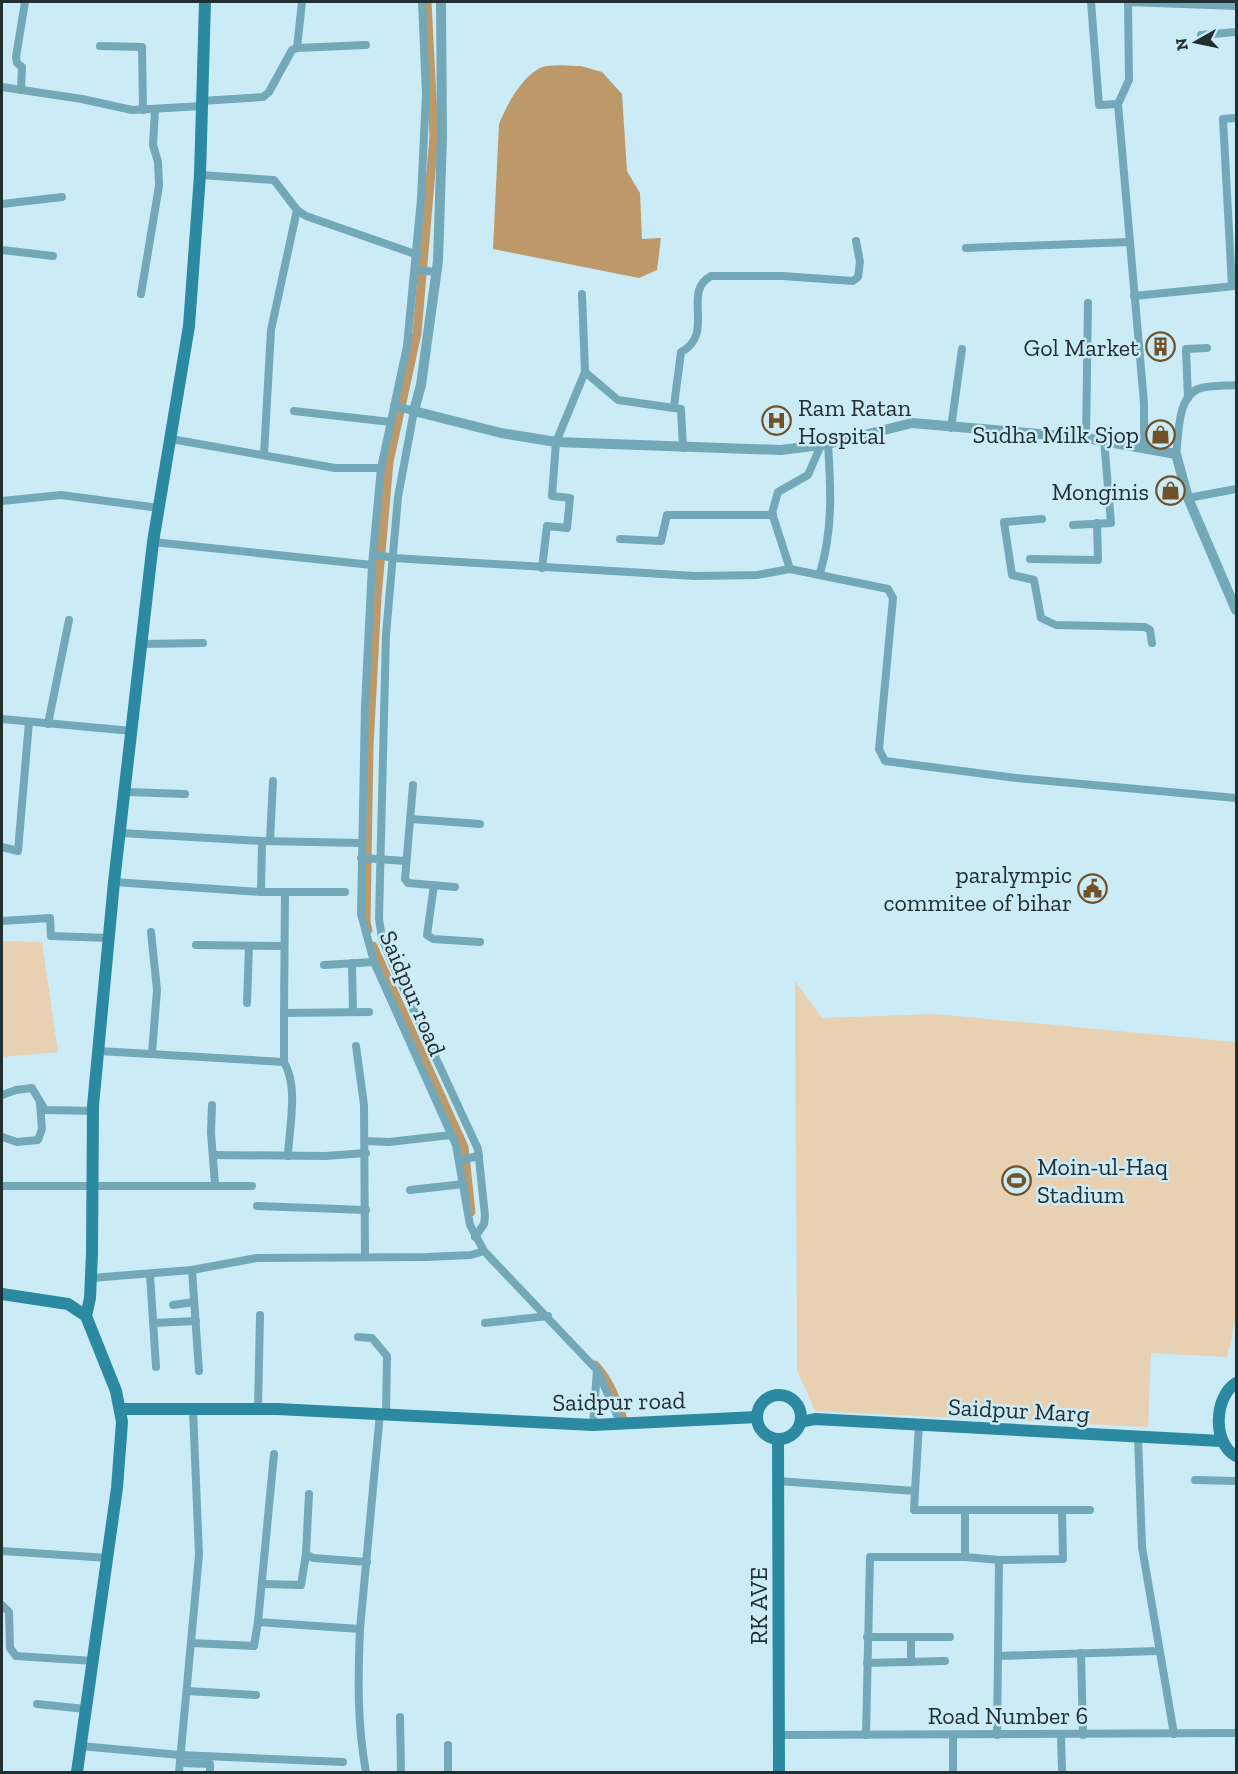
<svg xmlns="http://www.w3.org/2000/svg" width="1238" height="1774" viewBox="0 0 1238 1774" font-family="'Zilla Slab',serif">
<rect width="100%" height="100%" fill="#cbecf7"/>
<g fill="#e8d0b2">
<polygon points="2,941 42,942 58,1052 2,1057"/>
<polygon points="795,981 822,1018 934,1014 1236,1042 1236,1318 1227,1357 1151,1353 1148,1427 815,1411 797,1370"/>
</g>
<path fill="#bd996a" d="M581 66 602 72 622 94 627 171 640 193 642 239 661 238 657 270 639 278 493 249 499 124C507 105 519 81 538 69 548 63 569 66 581 66Z"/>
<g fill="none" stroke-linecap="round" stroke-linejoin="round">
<g stroke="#bd996a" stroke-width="9">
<polyline points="368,930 366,923 369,747 377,597 389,462 417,333 434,136 427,2"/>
<polyline points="373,946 464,1147 471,1212"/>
<path d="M595 1365C610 1381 617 1402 624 1422"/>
</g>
<g stroke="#73a8b9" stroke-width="8">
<polyline points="422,2 426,94 421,199 407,346 381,468 372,565 365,706 361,914 374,962 456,1145 470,1225 484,1251 597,1370 621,1424"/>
<polyline points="1091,2 1099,105 1118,104"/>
<polyline points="1201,35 1236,32"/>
<polyline points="100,46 142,47 143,110"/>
<polyline points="297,48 302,2"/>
<polyline points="2,87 82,99 132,110 202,106"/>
<polyline points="21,90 22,67 17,63 16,57 25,2"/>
<polyline points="202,101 263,97 269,92 292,50 297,48 366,45"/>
<polyline points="200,175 274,180 297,210 306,216 418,255"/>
<polyline points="2,204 62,197"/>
<polyline points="966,248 1129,242"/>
<polyline points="2,250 53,256"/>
<polyline points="416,270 437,272"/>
<polyline points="1232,286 1223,119 1236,118"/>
<polyline points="141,294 159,186 158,162 153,145 155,110"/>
<polyline points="1134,296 1235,286"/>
<polyline points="585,372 618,400 681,409 683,448"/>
<polyline points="1188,398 1186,349 1207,348"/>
<polyline points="394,406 414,411"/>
<path d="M674 406 681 352C716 334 681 292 711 276H782L853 281 858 277 860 262 856 241"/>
<polyline points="294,411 391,422"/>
<polyline points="414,411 398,497 386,635 379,919 382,938 395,970 478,1149 485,1216 484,1224 475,1237"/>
<polyline points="951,428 962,349"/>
<polyline points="1086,438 1088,303"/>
<polyline points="171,439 335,468 381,468"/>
<polyline points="1144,447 1144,403 1118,104 1129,80 1128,2 1236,6"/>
<polyline points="264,454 271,330 297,210"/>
<path d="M1176 454C1179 435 1177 398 1198 389 1209 385 1225 386 1236 385"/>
<polyline points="1188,498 1236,489"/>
<polyline points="2,501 61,495 159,508"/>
<polyline points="1042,519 1004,522 1012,575 1034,580 1041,618 1056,625 1145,627 1150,630 1152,643"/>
<polyline points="1073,525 1111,523 1104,440"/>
<polyline points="620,539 661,541 667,515 773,515"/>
<polyline points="153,542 372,565"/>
<polyline points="373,554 393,558 695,576 757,575 790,569 888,589 893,598 879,749 885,761 1016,778 1236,798"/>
<polyline points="1030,559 1098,560 1097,523"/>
<polyline points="542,568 547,526 567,528 570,498 552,496 556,442 585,372 582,294"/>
<polyline points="790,569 772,513 778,492 808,475 821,445"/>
<path d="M820 573C833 530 831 489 828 444"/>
<polyline points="142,644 203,643"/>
<polyline points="2,719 132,731"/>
<polyline points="48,724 69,620"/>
<polyline points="413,785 405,879 408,883 455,887"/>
<polyline points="126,792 185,794"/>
<polyline points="411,819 480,824"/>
<polyline points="121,833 262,841 361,843"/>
<polyline points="270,841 273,781"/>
<polyline points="2,847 18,851 29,722"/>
<polyline points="361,858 406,861"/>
<polyline points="114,882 261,892 345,892"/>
<polyline points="434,885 427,935 433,939 480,942"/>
<polyline points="261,892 262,841"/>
<polyline points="285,892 284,1013 369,1012"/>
<polyline points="2,921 50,918 51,936 110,938"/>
<polyline points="151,932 157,990 152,1053"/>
<polyline points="196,945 284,946"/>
<polyline points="352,963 353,1012"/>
<polyline points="324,965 374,962"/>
<polyline points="247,1003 249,946"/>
<polyline points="356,1046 364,1105 365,1257"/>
<polyline points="99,1051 284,1062 284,1013"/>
<path d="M284 1062C299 1088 289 1127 288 1156"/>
<polyline points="2,1095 16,1090 32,1088 45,1110 94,1111"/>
<polyline points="212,1105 211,1133 215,1184"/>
<polyline points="2,1137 17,1142 38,1140 42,1129 40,1104"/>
<polyline points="365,1141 389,1142 451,1135"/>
<polyline points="213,1155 325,1156 366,1153"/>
<polyline points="460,1160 479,1156"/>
<polyline points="2,1186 252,1186"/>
<polyline points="410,1190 464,1184"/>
<polyline points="257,1206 366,1210"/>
<polyline points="192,1270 199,1371"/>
<polyline points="150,1274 156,1367"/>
<polyline points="91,1278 192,1270 257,1258 427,1257 471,1255 484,1251"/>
<polyline points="173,1305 194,1302"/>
<polyline points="153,1323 196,1321"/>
<polyline points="485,1323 548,1316"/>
<polyline points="358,1337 372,1338 387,1356 386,1413"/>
<polyline points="258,1409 260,1315"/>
<polyline points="593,1425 597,1370"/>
<polyline points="1138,1437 1142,1547 1174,1734"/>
<path d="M274 1454 258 1622 360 1629C358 1677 357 1724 366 1772"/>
<polyline points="1195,1480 1236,1481"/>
<polyline points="778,1481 915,1491 914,1510 1090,1510"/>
<polyline points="915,1491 919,1425"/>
<polyline points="309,1494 306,1554 313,1558 367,1562"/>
<polyline points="965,1510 965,1557 999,1560 1063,1559 1062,1510"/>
<polyline points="2,1551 108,1558"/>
<polyline points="263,1584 301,1585 306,1554"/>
<polyline points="2,1605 9,1612 10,1648 16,1656 93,1661"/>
<polyline points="360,1629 380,1413"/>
<polyline points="867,1637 950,1637"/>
<polyline points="192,1643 254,1646 258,1622"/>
<polyline points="1081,1653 1083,1735"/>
<polyline points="998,1656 999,1560"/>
<polyline points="911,1662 911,1638"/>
<polyline points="867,1663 945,1661"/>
<polyline points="187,1691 256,1695"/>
<polyline points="37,1704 85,1709"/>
<polyline points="400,1717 401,1772"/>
<polyline points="780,1735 1236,1733"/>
<polyline points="866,1735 870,1557 965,1557"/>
<polyline points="997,1735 998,1656 1158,1651"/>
<polyline points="1061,1735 1062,1772"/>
<polyline points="448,1745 448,1772"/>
<polyline points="80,1746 180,1755 343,1762"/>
<polyline points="180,1763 210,1764 210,1772"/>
<polyline points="179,1772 199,1555 193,1410"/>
<polyline points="953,1772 953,1735"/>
</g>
<polyline stroke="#73a8b9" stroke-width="10" points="441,2 442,136 438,261 421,385 414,411 501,433 556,442 781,450 828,444 912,423 1086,438 1176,454 1188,498 1236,610"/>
<g stroke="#2c89a2" stroke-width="12">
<polyline points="2,1294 68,1304 86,1316 116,1391 122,1422 117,1488 77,1772"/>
<polyline points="86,1316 90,1298 92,1253 93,1106 114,882 153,542 189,326 200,175 205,2"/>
<path d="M1236 1383C1214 1397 1212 1443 1236 1456"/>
<circle cx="779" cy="1417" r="22"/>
<polyline points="121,1409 277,1409 593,1425 757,1417"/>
<polyline points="801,1422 815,1419 1221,1441"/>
<polyline points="778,1440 779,1772"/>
</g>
</g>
<defs>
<symbol id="building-ring" viewBox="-11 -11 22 22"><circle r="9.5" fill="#cbecf7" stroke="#715227" stroke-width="1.5"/><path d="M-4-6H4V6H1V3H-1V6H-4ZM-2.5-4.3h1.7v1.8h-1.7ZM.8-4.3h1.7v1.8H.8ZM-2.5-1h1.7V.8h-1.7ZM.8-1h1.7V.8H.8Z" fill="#715227"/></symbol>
<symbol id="hospital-ring" viewBox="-11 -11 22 22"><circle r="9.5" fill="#cbecf7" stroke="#715227" stroke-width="1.5"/><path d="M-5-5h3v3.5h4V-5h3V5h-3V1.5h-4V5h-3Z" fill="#715227"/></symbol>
<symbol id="shop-ring" viewBox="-11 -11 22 22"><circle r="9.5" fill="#cbecf7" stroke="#715227" stroke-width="1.5"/><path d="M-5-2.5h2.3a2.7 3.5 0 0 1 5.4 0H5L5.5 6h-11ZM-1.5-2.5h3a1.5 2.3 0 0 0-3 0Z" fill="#715227"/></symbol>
<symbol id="civic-ring" viewBox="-11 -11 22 22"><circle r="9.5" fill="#cbecf7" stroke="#715227" stroke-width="1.5"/><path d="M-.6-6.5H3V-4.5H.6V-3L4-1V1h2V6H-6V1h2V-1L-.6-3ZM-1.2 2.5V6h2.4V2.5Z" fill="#715227"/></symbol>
<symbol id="stadium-ring" viewBox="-11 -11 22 22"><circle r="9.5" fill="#cbecf7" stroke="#715227" stroke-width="1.5"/><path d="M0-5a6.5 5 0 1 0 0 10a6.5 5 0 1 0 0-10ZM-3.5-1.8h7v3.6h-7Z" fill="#715227"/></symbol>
</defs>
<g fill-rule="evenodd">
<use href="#building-ring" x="1144" y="330" width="33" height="33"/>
<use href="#hospital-ring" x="760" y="404" width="33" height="33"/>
<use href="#shop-ring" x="1144" y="418" width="33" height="33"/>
<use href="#shop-ring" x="1154" y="474" width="33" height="33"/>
<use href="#civic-ring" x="1076" y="872" width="33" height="33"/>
<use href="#stadium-ring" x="1000" y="1164" width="33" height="33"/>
</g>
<g text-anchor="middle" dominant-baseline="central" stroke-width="5" stroke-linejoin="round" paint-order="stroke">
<g font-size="24" fill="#212e32" stroke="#cbecf7" text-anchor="end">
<text x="1139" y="347">Gol Market</text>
<text x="798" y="407" text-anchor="start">Ram Ratan<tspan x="798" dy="28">Hospital</tspan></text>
<text x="1139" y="434">Sudha Milk Sjop</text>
<text x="1149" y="491">Monginis</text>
<text x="1072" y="874">paralympic<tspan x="1072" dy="28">commitee of bihar</tspan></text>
<text x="1037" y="1166" text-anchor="start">Moin-ul-Haq<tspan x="1037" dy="28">Stadium</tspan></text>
</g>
<g font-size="24" fill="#212e32" stroke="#cbecf7">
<text transform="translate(413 993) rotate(67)">Saidpur road</text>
<text transform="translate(619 1401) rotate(-1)">Saidpur road</text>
<text transform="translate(1019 1410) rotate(3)">Saidpur Marg</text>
<text transform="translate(758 1606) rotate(-90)">RK AVE</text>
<text x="1008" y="1715">Road Number 6</text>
</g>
</g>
<rect width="1238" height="1774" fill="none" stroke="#212e32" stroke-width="6"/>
<g transform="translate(1196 42) rotate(261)" stroke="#cbecf7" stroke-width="4.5" paint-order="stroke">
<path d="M0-4.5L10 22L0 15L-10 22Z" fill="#212e32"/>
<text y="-9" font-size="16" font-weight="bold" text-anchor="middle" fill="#212e32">N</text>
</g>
</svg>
